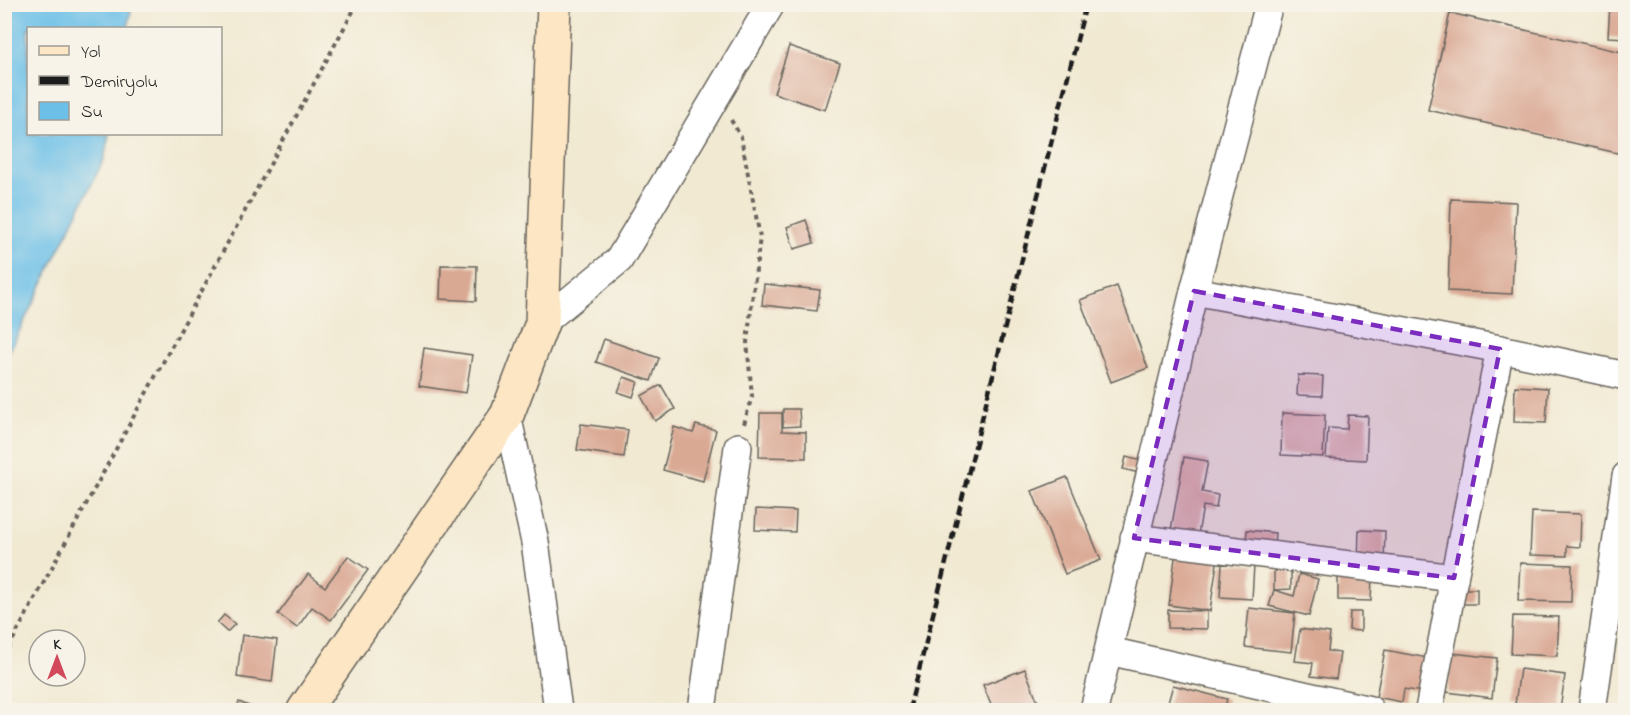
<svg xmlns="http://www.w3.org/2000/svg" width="1630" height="715" viewBox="0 0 1630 715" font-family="'Indie Flower',sans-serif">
<rect width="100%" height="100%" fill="#f7f3e8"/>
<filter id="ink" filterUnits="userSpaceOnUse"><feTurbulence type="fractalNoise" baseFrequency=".0167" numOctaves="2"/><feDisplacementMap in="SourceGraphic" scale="12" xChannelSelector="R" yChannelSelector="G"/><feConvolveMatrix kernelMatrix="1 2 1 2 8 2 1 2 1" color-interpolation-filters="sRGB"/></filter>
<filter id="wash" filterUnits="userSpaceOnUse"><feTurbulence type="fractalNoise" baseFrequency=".008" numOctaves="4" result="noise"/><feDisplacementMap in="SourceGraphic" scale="24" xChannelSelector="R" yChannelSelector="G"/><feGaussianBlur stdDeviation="1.35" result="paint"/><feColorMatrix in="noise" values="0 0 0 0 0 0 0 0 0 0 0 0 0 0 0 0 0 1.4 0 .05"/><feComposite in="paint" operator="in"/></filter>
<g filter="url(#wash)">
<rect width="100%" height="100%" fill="#f1e9d2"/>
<polygon fill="#6cc0e8" stroke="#446e82" stroke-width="1.5" points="5,4 132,5 128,28 28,28 28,134 109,134 104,159 5,360"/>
<g id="blocks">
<g fill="#daa994">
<polygon points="1610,4 1626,4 1626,38 1608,37"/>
<polygon points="1450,13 1626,53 1626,155 1428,110"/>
<polygon points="789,46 840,63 825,110 774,93"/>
<polygon points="1451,199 1516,202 1512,294 1448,291"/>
<polygon points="806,220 814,243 794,249 787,227"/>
<polygon points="441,265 477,266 476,301 440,299"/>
<polygon points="764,284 820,290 817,311 762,305"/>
<polygon points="1117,286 1148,368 1111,382 1080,300"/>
<polygon points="604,339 659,358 651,381 596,362"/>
<polygon points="424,348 472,355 466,393 419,386"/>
<polygon points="1298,375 1323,376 1322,396 1297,395"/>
<polygon points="624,377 638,382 633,397 618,392"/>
<polygon points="661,385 675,409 655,421 641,396"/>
<polygon points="1515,386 1548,388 1546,423 1514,422"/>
<polygon points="783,409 799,409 800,426 783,427"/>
<polygon points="760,413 782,413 782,431 806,432 806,458 759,457"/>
<polygon points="1282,413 1325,415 1323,457 1281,455"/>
<polygon points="1348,415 1368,416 1366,460 1326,458 1328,428 1347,429"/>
<polygon points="581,424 628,430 624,457 577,450"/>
<polygon points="696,425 716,430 703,481 663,470 674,427 693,433"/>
<polygon points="1126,457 1146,462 1143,474 1123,469"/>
<polygon points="1184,457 1208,461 1202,492 1218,495 1216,508 1203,506 1198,535 1171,530"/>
<polygon points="1067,477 1101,560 1065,574 1032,491"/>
<polygon points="756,509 796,511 795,532 755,530"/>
<polygon points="1532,512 1581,514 1580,547 1567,546 1567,556 1530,555"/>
<polygon points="1247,530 1275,533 1274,544 1246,541"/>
<polygon points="1359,530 1385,531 1384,563 1358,562"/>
<polygon points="1176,550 1218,556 1210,611 1169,605"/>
<polygon points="348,556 368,570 331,620 312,607 297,628 278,614 308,574 325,587"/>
<polygon points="1520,563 1572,565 1571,602 1518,601"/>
<polygon points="1222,564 1254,565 1252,599 1220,597"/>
<polygon points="1274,571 1291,571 1291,589 1274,590"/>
<polygon points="1299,574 1318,579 1309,616 1269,606 1274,590 1294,596"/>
<polygon points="1338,575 1372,576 1371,601 1338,600"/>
<rect x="1463" y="589" width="14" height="15"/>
<polygon points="1249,608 1295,613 1291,652 1245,647"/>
<polygon points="1168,610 1207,611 1207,629 1168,628"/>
<polygon points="1350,612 1361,612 1361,631 1349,630"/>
<polygon points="224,615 235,624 227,632 217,623"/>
<polygon points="1513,616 1559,617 1557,656 1511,654"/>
<polygon points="1300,629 1330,633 1328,651 1340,653 1336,679 1311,676 1313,663 1295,661"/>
<polygon points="242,635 277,640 272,682 237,677"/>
<polygon points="1385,650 1428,658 1422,692 1404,689 1402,702 1376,697"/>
<polygon points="1452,653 1497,658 1492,698 1447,692"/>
<polygon points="1025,669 1041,710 993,710 983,685"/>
<polygon points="1520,669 1565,675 1560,710 1515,704"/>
<polygon points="1173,685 1227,699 1224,710 1166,710"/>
<polygon points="239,702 258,710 235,710"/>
</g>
</g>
</g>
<g filter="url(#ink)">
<use href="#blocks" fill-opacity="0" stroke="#67645c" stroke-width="1.5"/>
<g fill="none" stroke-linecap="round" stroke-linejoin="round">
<defs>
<g id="street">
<polyline points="1194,291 1500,349 1626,376"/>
<polyline points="542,323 619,260 771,4"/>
<polyline points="507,415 535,542 558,710"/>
<polyline points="1134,538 1454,578 1429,710"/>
<polyline points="1454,578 1500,349"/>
<polyline points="1109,651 1370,710"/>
<polyline points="702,710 738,447"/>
<polyline points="1094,710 1194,291 1269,4"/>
<polyline points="1592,710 1626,476"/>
</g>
<polyline id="secondary" points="304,710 507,415 542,323 554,4"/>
</defs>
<use href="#street" stroke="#67645c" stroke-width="30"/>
<use href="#secondary" stroke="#67645c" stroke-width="36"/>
<g stroke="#67645c" stroke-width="4" stroke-dasharray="4.5 4.5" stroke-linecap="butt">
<polyline points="731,120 741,137 760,237 747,342 752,396 744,424"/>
<polyline points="4,656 357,4"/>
</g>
<use href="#street" stroke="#fff" stroke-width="27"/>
<use href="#secondary" stroke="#fce6c4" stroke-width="33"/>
<polyline stroke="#1c1c1c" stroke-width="4.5" stroke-dasharray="9 4.5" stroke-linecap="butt" points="909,710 1086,4"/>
</g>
</g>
<path fill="#7b2cbf" fill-opacity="0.2" stroke="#7b2cbf" stroke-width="4.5" stroke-dasharray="12 8" stroke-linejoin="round" d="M1194 291 1500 349 1454 578 1134 538Z"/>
<rect width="1630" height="715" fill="none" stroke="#f7f3e8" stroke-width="24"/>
<rect x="27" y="27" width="195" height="108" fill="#f7f3e8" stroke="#9f9d96" stroke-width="1.5"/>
<rect x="39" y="46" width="30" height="9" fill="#fce6c4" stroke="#9f9d96" stroke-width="1.5"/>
<text x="81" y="57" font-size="18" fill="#1c1c1c">Yol</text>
<rect x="39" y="76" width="30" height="9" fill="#1c1c1c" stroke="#9f9d96" stroke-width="1.5"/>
<text x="81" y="87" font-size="18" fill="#1c1c1c">Demiryolu</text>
<rect x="39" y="102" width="30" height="18" fill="#6cc0e8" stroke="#9f9d96" stroke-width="1.5"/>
<text x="81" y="117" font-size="18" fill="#1c1c1c">Su</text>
<g transform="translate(57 658)"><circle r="28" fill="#f7f3e8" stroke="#9f9d96" stroke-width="1.5"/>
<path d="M0-4.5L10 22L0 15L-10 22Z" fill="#d1495b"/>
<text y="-9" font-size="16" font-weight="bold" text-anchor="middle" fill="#1c1c1c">K</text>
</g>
</svg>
